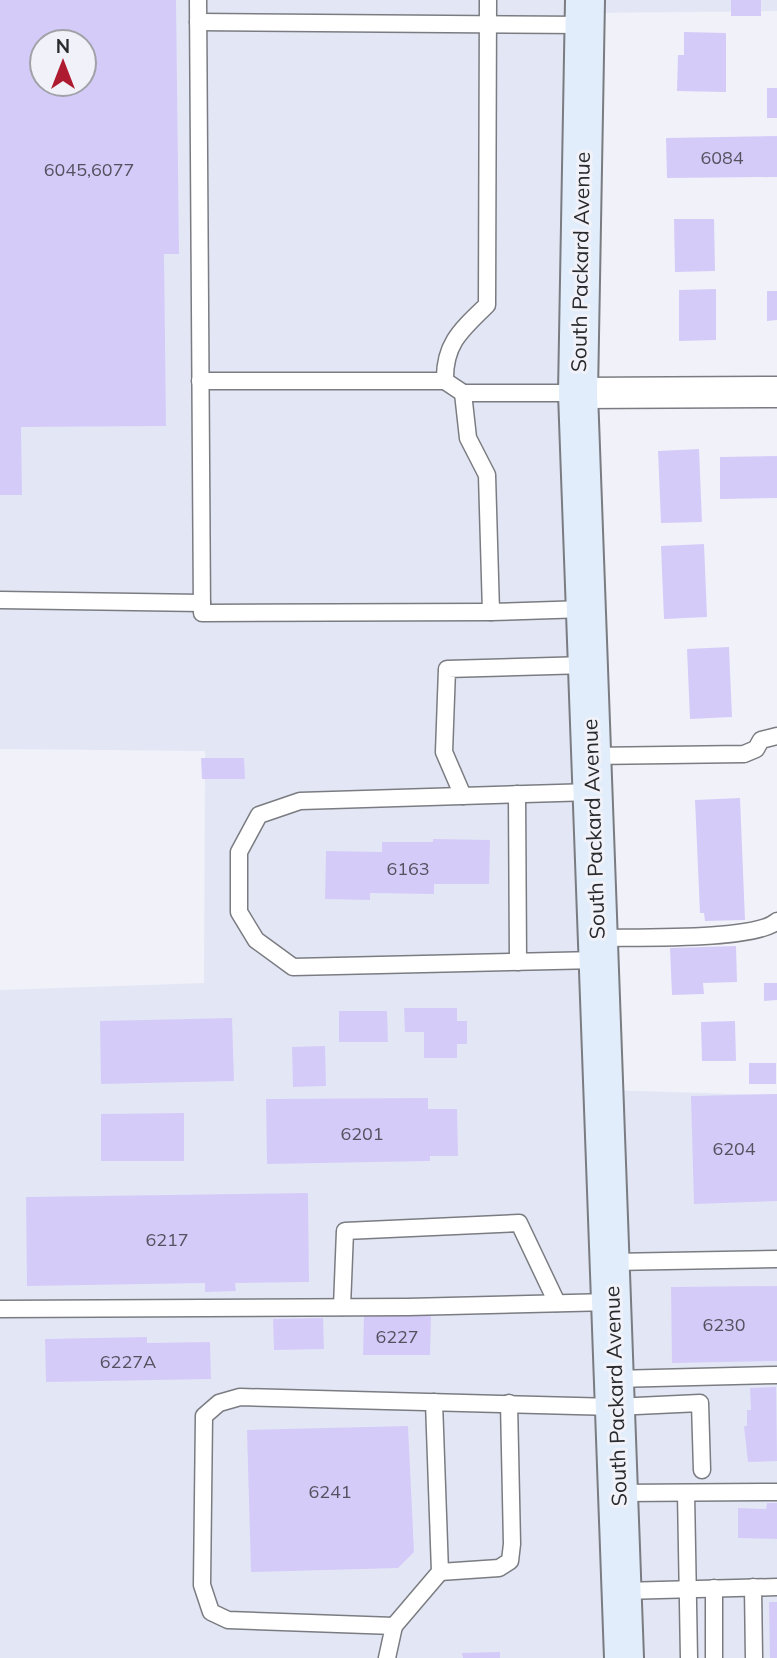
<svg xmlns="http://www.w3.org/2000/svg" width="777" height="1658" viewBox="0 0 777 1658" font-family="Mulish,sans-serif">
<rect width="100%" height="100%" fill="#f1f2f9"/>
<path fill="#e3e7f5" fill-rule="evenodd" d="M0 0H777V11L585 13 603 1090 777 1095V1658H0V990L204 983 205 751 0 749ZM42 42H84V84H42Z"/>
<g fill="#d5cbf9" fill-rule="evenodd">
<path d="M0 0H176L179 254H164L166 426 21 427 22 495H0ZM42 42H84V84H42Z"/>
<rect x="731" y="0" width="30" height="16"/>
<polygon points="684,32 726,33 726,92 677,91 678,55 684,55"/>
<rect x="767" y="88" width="10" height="30"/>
<polygon points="777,136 777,177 667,178 666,138"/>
<polygon points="674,219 714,219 715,271 675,272"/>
<polygon points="716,289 716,340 679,341 679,290"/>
<polygon points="767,291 777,291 777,320 767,321"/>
<polygon points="699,449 702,522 661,523 658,451"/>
<polygon points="777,456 777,498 720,499 720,457"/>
<polygon points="704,544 707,617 664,619 661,546"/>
<polygon points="729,647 732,717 690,719 687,649"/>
<polygon points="201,758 244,758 245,779 202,779"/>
<polygon points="740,798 745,920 705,921 704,913 700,913 695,800"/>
<polygon points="433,839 490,840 489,884 434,884 434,894 370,893 370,900 325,899 326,851 382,852 382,842 433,842"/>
<polygon points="736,946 737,982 703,983 704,994 672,995 670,948"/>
<polygon points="764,983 777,983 777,1000 764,1001"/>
<polygon points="404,1008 457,1008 457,1021 467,1021 467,1044 457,1044 457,1058 424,1058 424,1032 405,1032"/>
<polygon points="339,1011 387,1011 388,1042 339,1042"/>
<polygon points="232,1018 234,1081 101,1084 100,1021"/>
<polygon points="735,1021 736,1061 702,1061 701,1022"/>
<polygon points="325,1046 326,1086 293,1087 292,1047"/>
<rect x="749" y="1063" width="27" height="21"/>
<polygon points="777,1094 777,1201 694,1204 691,1096"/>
<polygon points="428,1098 428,1109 457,1109 458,1156 430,1156 430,1161 267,1164 266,1099"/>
<polygon points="184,1113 184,1161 101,1161 101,1114"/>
<polygon points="308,1193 309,1282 235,1283 236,1291 205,1292 205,1283 27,1286 26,1197"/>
<polygon points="777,1286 777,1361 672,1363 671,1287"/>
<polygon points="364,1316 431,1316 430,1355 363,1355"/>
<polygon points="323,1318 324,1349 274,1350 273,1319"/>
<polygon points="147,1337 147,1343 210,1342 211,1379 46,1382 45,1339"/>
<polygon points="776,1387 777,1461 748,1462 744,1426 747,1426 747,1410 751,1410 750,1388"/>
<polygon points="408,1426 414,1552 398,1568 251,1572 247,1430"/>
<polygon points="767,1503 777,1503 777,1539 738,1538 738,1508 766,1509"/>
<polygon points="769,1602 777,1602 777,1658 770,1658"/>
<polygon points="500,1652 500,1658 463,1658 462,1653"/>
</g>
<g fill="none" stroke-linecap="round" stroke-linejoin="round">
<defs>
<g id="lane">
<polyline points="198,0 202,613 491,612"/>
<path d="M488 0 487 305C461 330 444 344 445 381L463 393 468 438 487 475 491 612 585 609"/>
<polyline points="198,22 585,25"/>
<polyline points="200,381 445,381"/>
<polyline points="463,393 578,393"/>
<polyline points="0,600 202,603"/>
<polyline points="591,756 744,754 756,749 761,740 777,736"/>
<polyline points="592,792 300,801 259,815 239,852 239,912 256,940 293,967 598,960"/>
<polyline points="517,794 518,962"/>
<polyline points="463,796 444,752 447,669 587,665"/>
<path d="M597 938C632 937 756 941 777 921"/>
<polyline points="612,1262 777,1259"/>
<polyline points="342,1307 345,1231 519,1223 557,1303"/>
<polyline points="0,1309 408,1307 611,1302"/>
<polyline points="614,1379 777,1375"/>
<polyline points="618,1493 777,1492"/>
<polyline points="686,1493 689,1658"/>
<polyline points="440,1572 499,1568 510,1561 512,1544 509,1403"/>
<polyline points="753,1587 754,1658"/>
<polyline points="714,1588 714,1658"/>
<polyline points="622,1591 777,1587"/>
<polyline points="394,1626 440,1572 434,1402"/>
<polyline points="387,1658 394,1626 228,1620 211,1612 202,1585 204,1416 219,1403 240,1397 615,1407 700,1403 702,1470"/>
</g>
<polyline id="street" points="578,393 777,392"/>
<polyline id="secondary" points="585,0 578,393 624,1658"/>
</defs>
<use href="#lane" stroke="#7a7c81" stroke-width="19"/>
<use href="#street" stroke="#7a7c81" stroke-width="33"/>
<use href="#secondary" stroke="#7a7c81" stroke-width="42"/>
<use href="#lane" stroke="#fff" stroke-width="16"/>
<use href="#street" stroke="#fff" stroke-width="30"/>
<use href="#secondary" stroke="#e1edfb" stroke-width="38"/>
</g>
<g text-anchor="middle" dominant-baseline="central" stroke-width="6" stroke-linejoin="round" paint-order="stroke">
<g font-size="18" fill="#54525f">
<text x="722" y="157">6084</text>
<text x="89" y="169">6045,6077</text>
<text x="408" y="868">6163</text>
<text x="362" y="1133">6201</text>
<text x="734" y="1148">6204</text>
<text x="167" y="1239">6217</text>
<text x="724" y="1324">6230</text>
<text x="397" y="1336">6227</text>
<text x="128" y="1361">6227A</text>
<text x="330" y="1491">6241</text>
</g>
<g font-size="21" fill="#292a2c" stroke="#f1f2f9">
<text transform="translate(580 262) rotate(-89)">South Packard Avenue</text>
<text transform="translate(593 829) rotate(-92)">South Packard Avenue</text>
<text transform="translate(615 1396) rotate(-92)">South Packard Avenue</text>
</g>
</g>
<g transform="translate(63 63)"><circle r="33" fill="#f1f2f9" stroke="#a1a2a7" stroke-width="2"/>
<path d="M0-5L12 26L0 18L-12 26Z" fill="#ae1a2f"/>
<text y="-10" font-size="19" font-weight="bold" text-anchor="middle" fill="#292a2c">N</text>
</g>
</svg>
